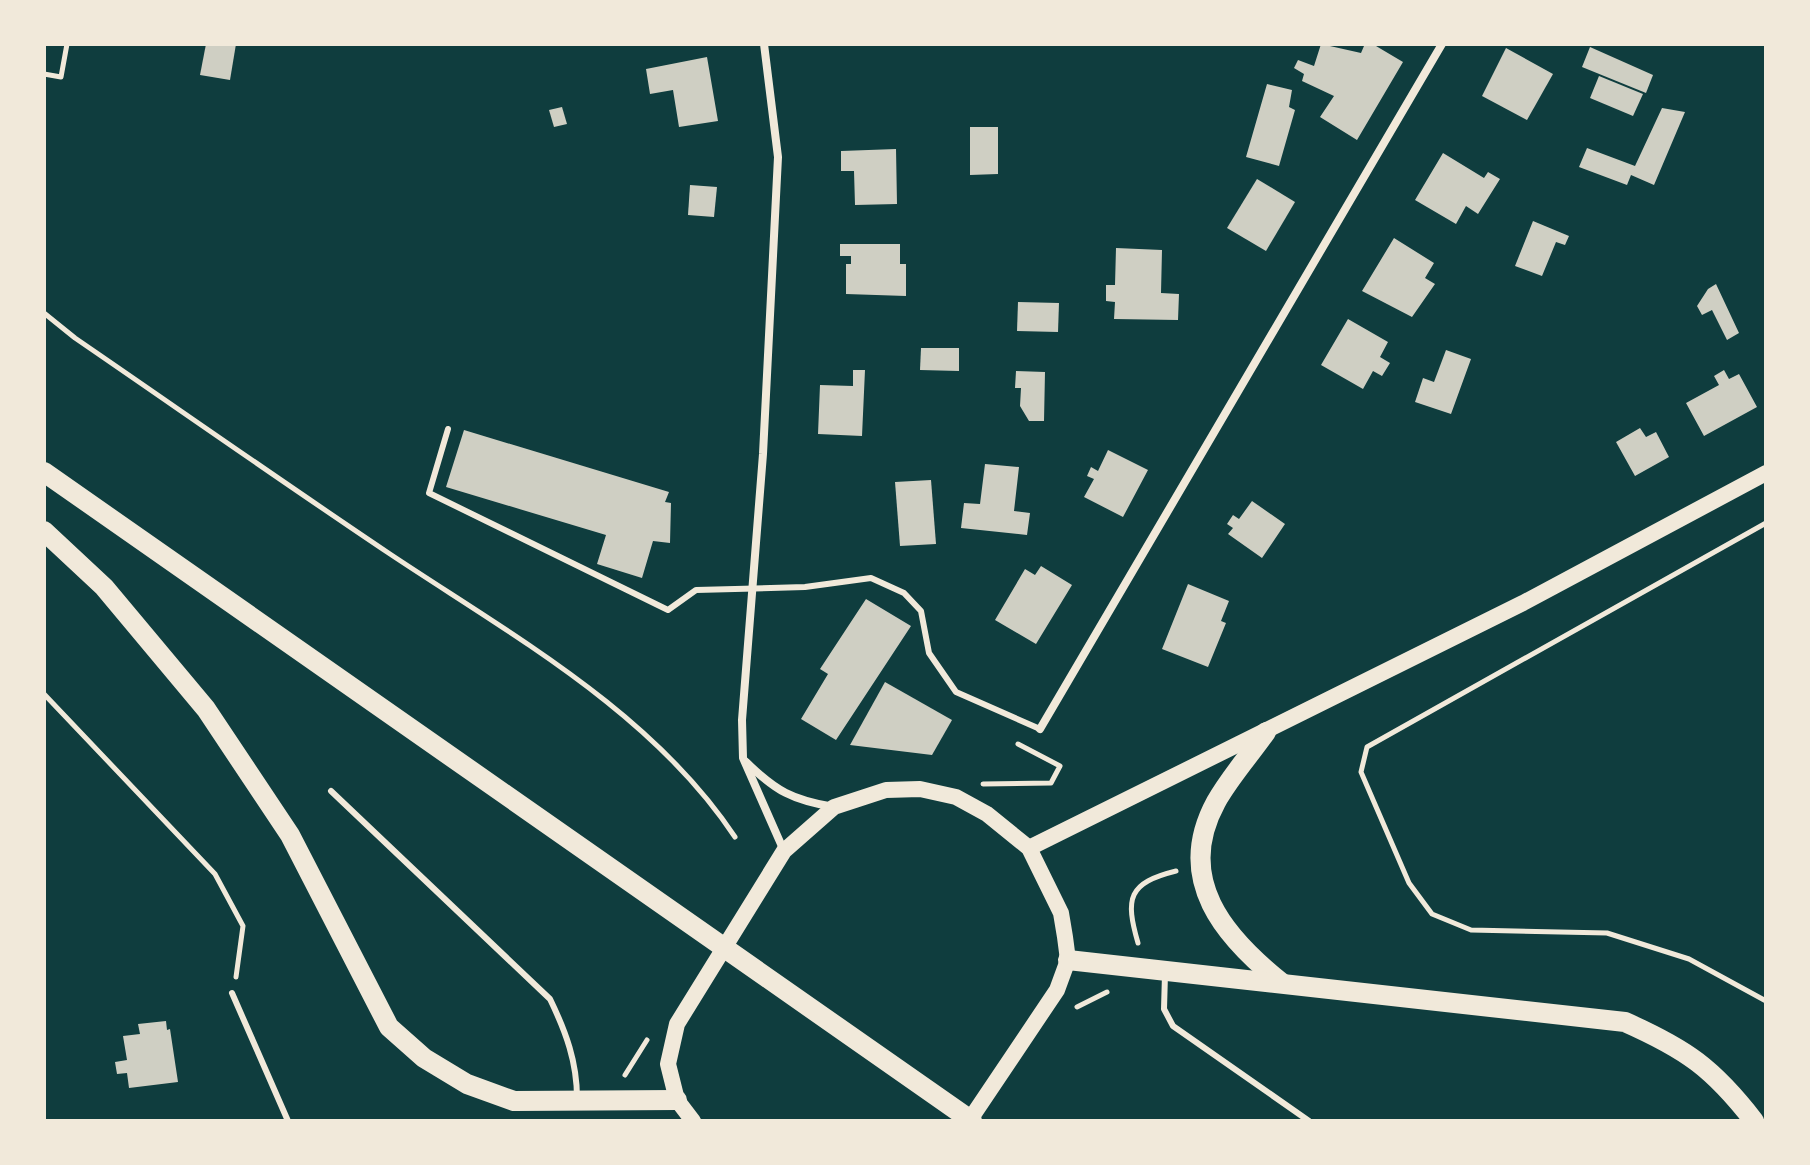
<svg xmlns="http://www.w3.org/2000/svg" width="1810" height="1165" viewBox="0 0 1810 1165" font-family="Montserrat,sans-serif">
<rect width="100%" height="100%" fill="#0f3d3e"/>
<g fill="#cfcfc3">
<polygon points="206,44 236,44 230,80 200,75"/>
<polygon points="1321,44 1361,53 1364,46 1376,46 1403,62 1357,140 1320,117 1334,96 1302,81 1304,74 1294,68 1298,60 1314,66"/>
<polygon points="1590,47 1653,75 1646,93 1582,67"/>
<polygon points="1506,48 1553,74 1527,120 1482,96"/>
<polygon points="707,57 718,121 679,127 673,90 650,94 646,69"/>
<polygon points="1599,76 1643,94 1633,116 1590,98"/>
<polygon points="1267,84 1292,90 1289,107 1295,110 1279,166 1246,157"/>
<polygon points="562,107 567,124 554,127 549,110"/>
<polygon points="1662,108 1685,112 1654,185 1631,175 1627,185 1579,167 1587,148 1635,166"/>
<polygon points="970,127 998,127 998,174 970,175"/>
<polygon points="896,149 897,204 855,205 854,171 841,171 841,151"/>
<polygon points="1443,153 1484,178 1488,172 1500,179 1478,214 1466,206 1456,224 1415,200"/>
<polygon points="1257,179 1295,202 1266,251 1227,228"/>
<polygon points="690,185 717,187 714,217 688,215"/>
<polygon points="1533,221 1569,236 1565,245 1556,242 1542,276 1515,266"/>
<polygon points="1394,238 1434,263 1425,278 1435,284 1412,317 1362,291"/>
<polygon points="840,244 900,244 900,264 906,264 906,296 846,294 846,264 851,264 851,256 840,256"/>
<polygon points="1116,248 1162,250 1161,293 1179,294 1178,320 1114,319 1115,302 1106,301 1106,285 1115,285"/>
<polygon points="1716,284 1739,333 1727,340 1712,310 1702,315 1697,306 1708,289"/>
<polygon points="1018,302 1059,303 1058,332 1017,331"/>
<polygon points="1348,319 1388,342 1380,357 1390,363 1382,376 1373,371 1363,389 1321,365"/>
<polygon points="921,348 959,348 959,371 920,370"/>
<polygon points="1446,350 1471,359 1451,414 1415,402 1423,378 1434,382"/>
<polygon points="853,370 865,370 862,436 818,434 820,385 853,386"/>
<polygon points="1724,370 1729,379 1739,374 1757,407 1704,436 1686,403 1719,385 1714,376"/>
<polygon points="1016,371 1045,372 1044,421 1029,421 1020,406 1021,388 1015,388"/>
<polygon points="1640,428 1646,437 1656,432 1669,457 1635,476 1616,442"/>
<polygon points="464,430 669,492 665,502 671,503 670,543 653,541 642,578 597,564 606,535 446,487"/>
<polygon points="1108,450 1148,470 1123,517 1084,497 1094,479 1087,476 1091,467 1098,471"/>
<polygon points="985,464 1019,467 1014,511 1030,513 1027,535 961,528 964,503 980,504"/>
<polygon points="931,480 936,544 900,546 895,482"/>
<polygon points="1252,501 1285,524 1262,558 1228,534 1233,528 1227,524 1233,515 1239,519"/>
<polygon points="1041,566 1072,585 1036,644 995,620 1025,569 1035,575"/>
<polygon points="1188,584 1229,601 1221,621 1226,623 1208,667 1162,649"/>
<polygon points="866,599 911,626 836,740 801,719 828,674 820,669"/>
<polygon points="885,682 952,720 932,755 850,745"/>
<polygon points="166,1021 167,1030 170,1029 178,1082 129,1088 127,1073 117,1074 115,1062 127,1060 123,1036 140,1034 138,1024"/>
</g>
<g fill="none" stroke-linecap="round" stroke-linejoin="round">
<g stroke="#f1e9da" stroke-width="5">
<polyline points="44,74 61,77 67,44"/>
<path d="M44 313 75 338C180 410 284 483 390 554 513 636 652 712 735 837"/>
<polyline points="1766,523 1367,747 1361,772 1409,883 1432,914 1471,930 1607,933 1689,959 1766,1001"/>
<polyline points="44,694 215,874 243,926 236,977"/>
<polyline points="983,784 1051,783 1060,766 1018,744"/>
<path d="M1138 943C1125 898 1128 883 1176 871"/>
<polyline points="1077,1007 1107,992"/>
<polyline points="625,1075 647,1040"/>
</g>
<g stroke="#f1e9da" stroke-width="6">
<polyline points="448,429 429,493 668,610 696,590 805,587 871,578 904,593 921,611 929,653 956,692 1040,729"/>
<path d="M331 791 550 999C566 1032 577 1062 577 1098"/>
<polyline points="1165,974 1164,1009 1173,1026 1309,1121"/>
<polyline points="232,993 288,1121"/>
</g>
<g stroke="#f1e9da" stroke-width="8">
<polyline points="764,44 778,157 763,454 742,720 743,758 784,851"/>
<polyline points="1040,729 1442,44"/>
<path d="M746 762C776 791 792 800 834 807"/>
</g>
<g stroke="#f1e9da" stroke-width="16">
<polyline points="1029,848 1523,603 1766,473"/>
<polyline points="693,1121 677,1100 668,1064 677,1024 784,851 834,807 886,790 920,789 956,797 987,814 1029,848 1061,913 1065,937 1068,960 1057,990 969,1121"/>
</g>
<g stroke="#f1e9da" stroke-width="20">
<polyline points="44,472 972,1121"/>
<polyline points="44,531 104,587 206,709 290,835 389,1027 424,1058 467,1084 514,1101 677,1100"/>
<path d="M1266 732C1250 755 1230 777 1216 802 1174 879 1224 937 1282 983"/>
<path d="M1068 960 1625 1022C1686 1049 1713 1068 1754 1121"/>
</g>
</g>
<rect width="1810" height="1165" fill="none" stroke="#f1e9da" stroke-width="92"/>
</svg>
